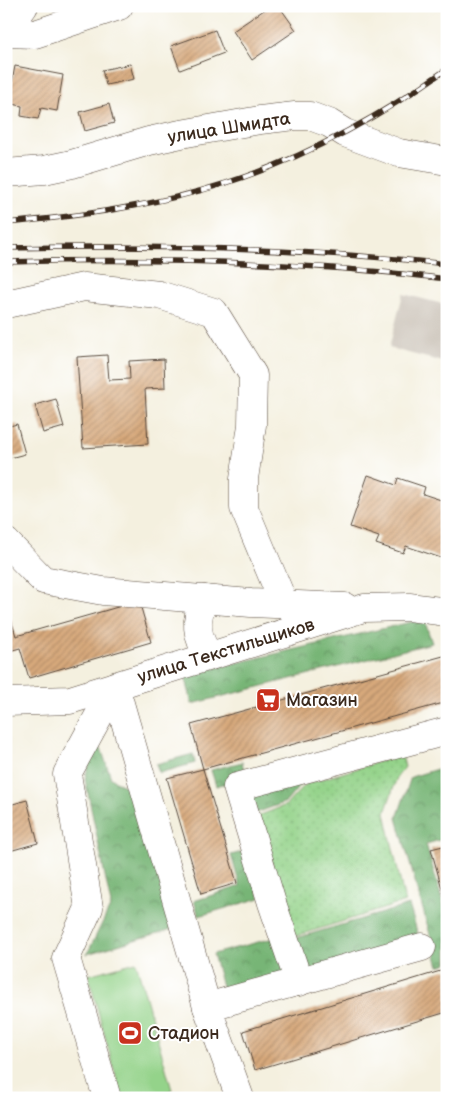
<svg xmlns="http://www.w3.org/2000/svg" width="453" height="1104" viewBox="0 0 453 1104" font-family="'Balsamiq Sans',sans-serif">
<defs>
<pattern id="grass-dots" width="8" height="8" patternUnits="userSpaceOnUse" patternTransform="scale(1.25)"><rect width="8" height="8" fill="#94d38a"/><path d="M2 2h.1M6 6h.1" fill="none" stroke="#80b577" stroke-width="1.8" stroke-linecap="round"/></pattern>
<pattern id="forest-crowns" width="20" height="18" patternUnits="userSpaceOnUse" patternTransform="scale(1.25)"><rect width="20" height="18" fill="#77b576"/><path d="M2 6a3 3 0 1 1 6 0M12 15a3 3 0 1 1 6 0" fill="none" stroke="#639360"/></pattern>
<pattern id="building-hatch" width="6" height="6" patternUnits="userSpaceOnUse" patternTransform="scale(1.25)"><rect width="6" height="6" fill="#d7a97c"/><path d="M-1 1l2-2M0 6l6-6M5 7l2-2" fill="none" stroke="#b08a65"/></pattern>
</defs>
<rect width="100%" height="100%" fill="#fff"/>
<filter id="ink" filterUnits="userSpaceOnUse"><feTurbulence type="fractalNoise" baseFrequency=".02" numOctaves="2"/><feDisplacementMap in="SourceGraphic" scale="10" xChannelSelector="R" yChannelSelector="G"/><feConvolveMatrix kernelMatrix="1 2 1 2 8 2 1 2 1" color-interpolation-filters="sRGB"/></filter>
<filter id="wash" filterUnits="userSpaceOnUse"><feTurbulence type="fractalNoise" baseFrequency=".0096" numOctaves="4" result="noise"/><feDisplacementMap in="SourceGraphic" scale="20" xChannelSelector="R" yChannelSelector="G"/><feGaussianBlur stdDeviation="1.12" result="paint"/><feColorMatrix in="noise" values="0 0 0 0 0 0 0 0 0 0 0 0 0 0 0 0 0 1.4 0 .05"/><feComposite in="paint" operator="in"/></filter>
<g filter="url(#wash)">
<rect width="100%" height="100%" fill="#f4f0df"/>
<polygon fill="#cbc3b8" points="403,294 447,305 447,363 389,348"/>
<polygon fill="url(#grass-dots)" stroke="#687e54" points="402,755 405,767 397,777 385,813 405,902 293,937 258,816 286,805 306,784"/>
<g fill="url(#forest-crowns)" stroke="#59704a">
<polygon points="424,619 432,643 192,704 185,675"/>
<polygon points="101,748 111,778 132,791 182,926 87,954 111,905 85,779 92,751"/>
<polygon points="193,754 195,763 159,773 156,764"/>
<polygon points="242,762 246,778 216,786 211,770"/>
<polygon points="447,766 447,838 426,844 447,917 447,963 439,966 397,818 411,777"/>
<polygon points="303,782 286,802 256,813 249,790"/>
<polygon points="246,851 260,898 199,916 194,901 240,886 231,855"/>
<polygon points="409,905 420,941 304,976 293,939"/>
<polygon points="277,937 288,979 225,997 213,954"/>
</g>
<polygon fill="#94d38a" stroke="#687e54" points="136,962 172,1090 146,1098 122,1098 88,975"/>
<g id="blocks">
<g fill="url(#building-hatch)">
<polygon points="270,6 279,6 296,30 252,60 233,31"/>
<polygon points="215,30 224,53 180,70 171,46"/>
<polygon points="130,64 134,79 106,85 102,70"/>
<polygon points="15,66 63,75 57,111 41,108 38,119 21,116 22,106 8,103"/>
<polygon points="109,104 114,123 85,131 80,112"/>
<polygon points="107,355 109,380 130,379 129,361 164,359 165,388 145,389 148,444 83,448 77,357"/>
<polygon points="56,399 64,427 43,433 35,405"/>
<polygon points="17,424 25,454 6,459 6,427"/>
<polygon points="368,475 396,485 398,478 425,487 423,494 447,502 447,560 406,546 403,553 376,544 379,537 350,527"/>
<polygon points="139,601 151,642 29,678 20,648 6,652 6,603 16,636"/>
<polygon points="447,655 447,702 203,769 237,883 201,894 167,778 203,769 191,725"/>
<polygon points="27,800 38,843 6,852 6,806"/>
<polygon points="447,845 447,903 446,903 431,849"/>
<polygon points="447,969 447,1012 255,1070 243,1031"/>
</g>
</g>
</g>
<g filter="url(#ink)">
<use href="#blocks" fill-opacity="0" stroke="#57483b" stroke-width="1"/>
<g fill="none" stroke-linecap="round" stroke-linejoin="round">
<defs>
<g id="minor">
<polyline points="6,31 24,6"/>
<polyline points="6,33 35,34 119,6"/>
<polyline points="6,173 44,170 72,164 149,141 181,134 260,120 295,116 310,116 329,123 345,133 399,153 447,161"/>
<polyline points="6,304 84,287 159,295 214,312 253,375 252,425 244,479 244,508 284,604"/>
<polyline points="6,542 43,580 103,591 251,603 345,607"/>
<path d="M205 599C194 618 196 639 210 656"/>
<polyline points="6,702 70,700 364,608 409,607 447,612"/>
<polyline points="299,982 272,903 237,787 447,731"/>
<polyline points="207,1007 422,947"/>
<polyline points="107,1098 66,958 89,908 67,774 115,686 207,1007 240,1098"/>
</g>
</defs>
<use href="#minor" stroke="#57483b" stroke-width="29"/>
<use href="#minor" stroke="#fff" stroke-width="28"/>
<defs>
<g id="rail">
<path d="M6 223C80 216 155 206 226 183 305 158 379 117 447 69"/>
<path d="M6 248C153 245 301 248 447 264"/>
<path d="M6 262C153 258 300 261 447 279"/>
</g>
</defs>
<use href="#rail" stroke="#3b2a1e" stroke-width="5.5"/>
<use href="#rail" stroke="#fff" stroke-width="4" stroke-dasharray="11" stroke-linecap="butt"/>
</g>
</g>
<defs>
<symbol id="supermarket-square" viewBox="-11 -11 22 22"><rect x="-9" y="-9" width="18" height="18" rx="4" fill="#c8321e" stroke="#fff"/><path d="M-6-5.5h2.5l.6 2H6L4.5 2H-2.5L-4.4-4H-6ZM-1.5 3.2a1.3 1.3 0 1 0 .1 0ZM3 3.2a1.3 1.3 0 1 0 .1 0Z" fill="#fff"/></symbol>
<symbol id="stadium-square" viewBox="-11 -11 22 22"><rect x="-9" y="-9" width="18" height="18" rx="4" fill="#c8321e" stroke="#fff"/><path d="M0-5a6.5 5 0 1 0 0 10a6.5 5 0 1 0 0-10ZM-3.5-1.8h7v3.6h-7Z" fill="#fff"/></symbol>
</defs>
<g fill-rule="evenodd">
<use href="#supermarket-square" x="254" y="686" width="28" height="28"/>
<use href="#stadium-square" x="116" y="1019" width="28" height="28"/>
</g>
<g text-anchor="middle" dominant-baseline="central" stroke-width="4" stroke-linejoin="round" paint-order="stroke">
<g font-size="18" fill="#3b2a1e" stroke="#fff">
<text transform="translate(229 128) rotate(-9)">улица Шмидта</text>
<text transform="translate(226 651) rotate(-17)">улица Текстильщиков</text>
</g>
<g font-size="18" fill="#3b2a1e" stroke="#fff" text-anchor="start">
<text x="286" y="700">Магазин</text>
<text x="148" y="1033">Стадион</text>
</g>
</g>
<rect width="453" height="1104" fill="none" stroke="#fff" stroke-width="25"/>
</svg>
